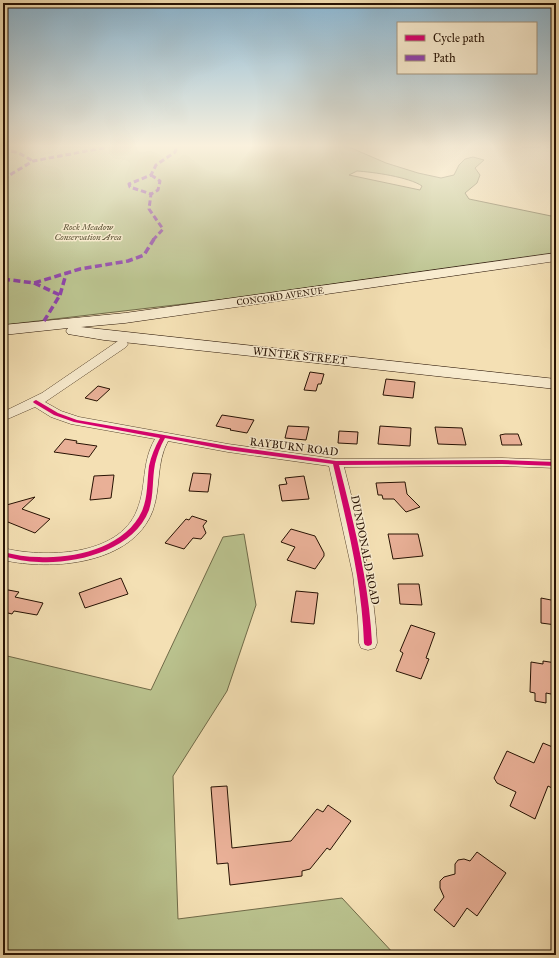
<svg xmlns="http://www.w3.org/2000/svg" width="559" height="958" viewBox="0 0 559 958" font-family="'IM FELL Great Primer',serif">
<rect width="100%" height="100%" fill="#f4e0b4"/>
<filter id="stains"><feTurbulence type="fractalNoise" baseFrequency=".005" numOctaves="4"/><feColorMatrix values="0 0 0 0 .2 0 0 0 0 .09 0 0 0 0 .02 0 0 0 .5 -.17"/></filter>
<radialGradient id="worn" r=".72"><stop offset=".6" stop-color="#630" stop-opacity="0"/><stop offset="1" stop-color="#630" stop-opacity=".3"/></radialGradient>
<g fill="#bac28e" stroke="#706a48" fill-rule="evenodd">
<path d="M3 147H349L386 163 418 173 441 178 454 175 459 165 465 159 473 157 484 160 475 168 480 175 477 183 465 193 469 199 556 217V253L244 297 3 325ZM357 171C373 172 409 177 422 186L420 190 349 175Z"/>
<polygon points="244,534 256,605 227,691 173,776 178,919 342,898 395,955 3,955 3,655 151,690 223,537"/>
</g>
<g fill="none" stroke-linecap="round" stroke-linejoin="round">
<g stroke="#6e776e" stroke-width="2">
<polyline points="523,147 540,147"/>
<polyline points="547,147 556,147"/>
</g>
</g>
<g fill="#e9b097" stroke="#271203">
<polygon points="310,372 324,374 321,384 318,384 316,391 304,390"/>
<polygon points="386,379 415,382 413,398 383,395"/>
<polygon points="98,386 110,389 97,401 85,398"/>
<polygon points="222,415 254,420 247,433 230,430 231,429 216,426"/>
<polygon points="288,426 309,427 306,440 285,438"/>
<polygon points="380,426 411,428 410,446 378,444"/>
<polygon points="435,427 462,428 466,445 438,444"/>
<polygon points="339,431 358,432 357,444 338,443"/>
<polygon points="505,434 518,434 522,445 502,445 500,435"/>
<polygon points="65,439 77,441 76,443 97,446 89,457 54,452"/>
<polygon points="193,473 211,474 208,492 189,491"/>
<polygon points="114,475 111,498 90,500 94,476"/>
<polygon points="304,476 309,499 282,501 279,485 287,484 285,478"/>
<polygon points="405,482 407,494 420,507 406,512 394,499 383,499 382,495 378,495 376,483"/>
<polygon points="35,497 22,509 50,519 35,533 3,520 3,506"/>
<polygon points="192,516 207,521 203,526 206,533 201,539 193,538 184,549 165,543 186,519 189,520"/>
<polygon points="291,529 315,536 324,553 324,556 315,569 287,560 295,547 281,542"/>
<polygon points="388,534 418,534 423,556 393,559"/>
<polygon points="121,578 128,594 85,608 79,593"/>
<polygon points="398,584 419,584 422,605 400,604"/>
<polygon points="3,589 19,592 15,597 43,603 37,615 14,611 12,614 4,612 3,614"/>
<polygon points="296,591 318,593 314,624 291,622"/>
<polygon points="541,598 556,601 556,625 541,623"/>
<polygon points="411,625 435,633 426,658 429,659 421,679 396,671 403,653 400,651"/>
<polygon points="543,661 556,663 556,695 546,693 546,703 535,701 535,693 530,692 531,662 543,664"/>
<polygon points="543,743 555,748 553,753 556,754 556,790 548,786 535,819 510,806 516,792 497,783 494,778 507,751 534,763"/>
<polygon points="227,786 232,848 291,841 317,809 323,812 328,805 351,821 330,850 327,848 310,869 302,871 302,876 230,885 228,863 217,864 211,787"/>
<polygon points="477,852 506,873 477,916 467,908 454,927 434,910 444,897 440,888 440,881 444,877 455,874 455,864 458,860 464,859 470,861"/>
</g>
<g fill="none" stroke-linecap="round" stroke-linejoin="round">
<defs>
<path id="minor" d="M122 340 126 341 128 344 126 347 45 402 61 411 79 417 228 444 336 459 502 458 556 460V468L502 466 344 467C359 526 374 583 377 643L375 648 368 650 361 648 359 643 358 620 353 575 329 466 228 452 168 441C156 463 161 487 153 510 133 565 51 571 3 560V548C43 558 119 557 137 510 147 486 141 463 155 439L71 424 51 417 35 407 3 421V412L42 393 118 341Z"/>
<polygon id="secondary" points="556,253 556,261 125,323 81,327 556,379 556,389 104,340 68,334 66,331 68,328 3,335 3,325 125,313"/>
</defs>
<use href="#minor" stroke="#5a462f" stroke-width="1"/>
<use href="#secondary" stroke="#271203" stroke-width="1"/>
<use href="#minor" fill="#f8ebce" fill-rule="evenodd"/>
<use href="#secondary" fill="#f8ebce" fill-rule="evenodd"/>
<g stroke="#8e44ad" stroke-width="3" stroke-dasharray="5.5 3" stroke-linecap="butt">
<polyline points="3,149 19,153 33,161"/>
<polyline points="151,175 160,181 158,190 151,194"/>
<polyline points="3,179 33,161 108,147"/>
<polyline points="153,240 163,229 149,209 151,194 130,187 129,184 151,175 156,165 175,152 176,150 174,147"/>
</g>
<g stroke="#8e44ad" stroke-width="3.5" stroke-dasharray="7 3.5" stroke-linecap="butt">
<polyline points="3,279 34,283 80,269 128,261 144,255 154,239"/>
<polyline points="34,283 60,295 44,321"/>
<polyline points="60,295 66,274"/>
</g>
<defs>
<path id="cycleway" d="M36 400 58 413 77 420 228 446 336 461 502 460 556 462V466L502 464 339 465C354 524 369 582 372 643L371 645 368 646 365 645 364 643C362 582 347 524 333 464L228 450 165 438C160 447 157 455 155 464 152 479 154 495 149 510 134 550 77 564 39 562 27 562 15 559 3 556V552C15 555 27 557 39 557 75 559 126 547 142 511 148 497 147 481 149 466 151 456 155 447 160 438L74 422 54 415 34 403 33 402 34 401Z"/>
</defs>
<use href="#cycleway" stroke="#f8ebce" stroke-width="2"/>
<use href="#cycleway" fill="#d6006c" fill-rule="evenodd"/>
</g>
<linearGradient id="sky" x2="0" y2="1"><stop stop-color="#8ab7d4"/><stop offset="0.52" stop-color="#faf1dd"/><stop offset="1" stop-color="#faf1dd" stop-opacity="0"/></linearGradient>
<rect width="559" height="281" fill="url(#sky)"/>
<g text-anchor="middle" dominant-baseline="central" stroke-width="3" stroke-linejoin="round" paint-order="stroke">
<g font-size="9" font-style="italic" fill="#5a5034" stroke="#f8ebce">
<text x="88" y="226">Rock Meadow<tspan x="88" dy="10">Conservation Area</tspan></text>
</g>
<g font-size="9" fill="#271203" stroke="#f8ebce">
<text transform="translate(280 296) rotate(-8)">CONCORD AVENUE</text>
</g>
<g font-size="11" fill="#271203" stroke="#f8ebce">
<text transform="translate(300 356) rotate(6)">WINTER STREET</text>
<text transform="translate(294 447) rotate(7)">RAYBURN ROAD</text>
<text transform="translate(365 550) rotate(79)">DUNDONALD ROAD</text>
</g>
</g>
<rect width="559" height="958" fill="none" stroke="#f4e0b4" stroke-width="16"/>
<rect x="4" y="4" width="551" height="950" fill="none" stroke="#271203" stroke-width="2"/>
<rect x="8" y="8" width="543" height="942" fill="none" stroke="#271203"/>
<rect x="397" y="22" width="140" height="52" fill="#f8ebce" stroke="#a4947d"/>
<rect x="405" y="35" width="20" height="6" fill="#d6006c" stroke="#a4947d"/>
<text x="433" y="42" font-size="12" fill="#271203">Cycle path</text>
<rect x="405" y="55" width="20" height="6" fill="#8e44ad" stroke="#a4947d"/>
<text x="433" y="62" font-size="12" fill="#271203">Path</text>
<rect width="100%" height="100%" filter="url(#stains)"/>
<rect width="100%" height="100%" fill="url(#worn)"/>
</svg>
